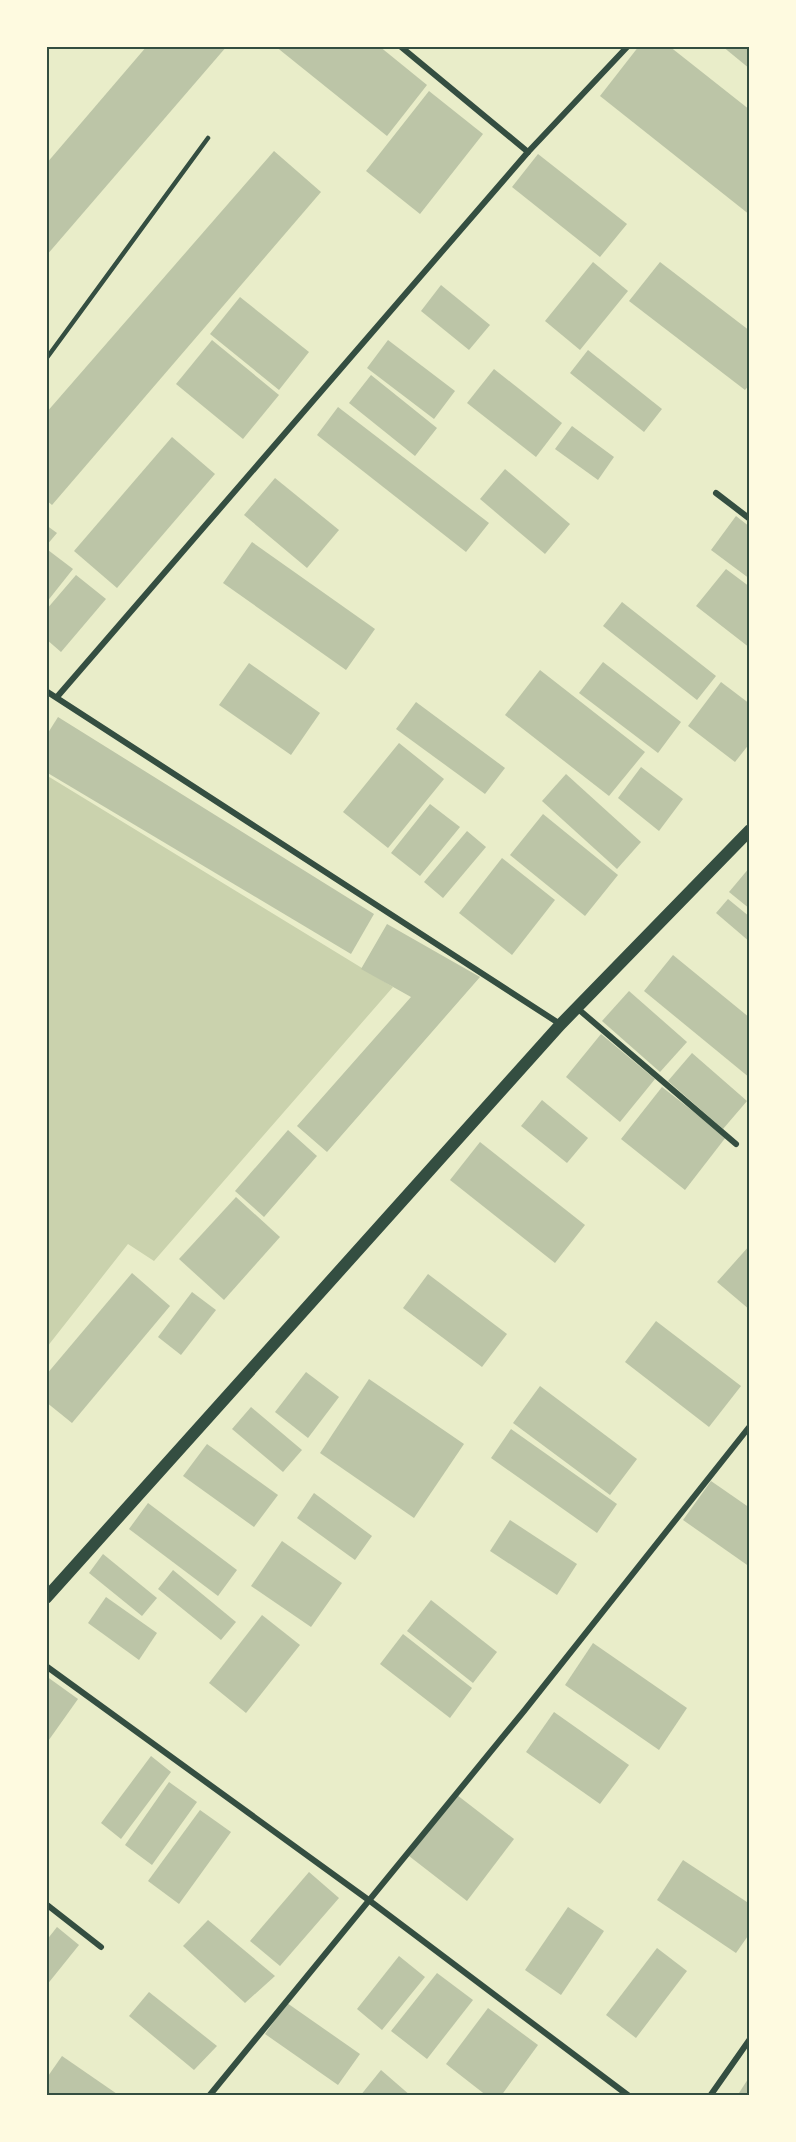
<svg xmlns="http://www.w3.org/2000/svg" width="796" height="2142" viewBox="0 0 796 2142" font-family="'Public Sans',sans-serif">
<rect width="100%" height="100%" fill="#e9edc9"/>
<polygon fill="#cad2ad" points="46,775 393,987 154,1261 128,1244 47,1347"/>
<g fill="#bcc5a7">
<polygon points="147,46 227,46 46,256 46,164"/>
<polygon points="275,46 379,46 427,85 387,136"/>
<polygon points="639,46 669,46 750,110 750,215 600,96"/>
<polygon points="722,46 750,46 750,69"/>
<polygon points="429,91 483,134 420,214 366,171"/>
<polygon points="274,151 321,192 52,505 46,500 46,413"/>
<polygon points="538,154 627,224 600,257 512,187"/>
<polygon points="593,262 628,291 580,350 545,321"/>
<polygon points="660,262 750,331 750,384 745,390 629,301"/>
<polygon points="441,285 490,325 469,350 421,311"/>
<polygon points="240,297 309,352 279,390 210,334"/>
<polygon points="212,340 279,395 243,439 176,384"/>
<polygon points="388,340 455,391 434,419 367,368"/>
<polygon points="588,350 662,409 644,432 570,373"/>
<polygon points="494,369 562,423 536,457 467,403"/>
<polygon points="371,375 437,428 415,456 349,403"/>
<polygon points="338,407 489,523 466,552 317,435"/>
<polygon points="572,426 614,457 598,480 555,449"/>
<polygon points="172,437 215,474 117,588 74,551"/>
<polygon points="505,469 570,524 545,554 480,499"/>
<polygon points="275,478 339,530 307,568 244,515"/>
<polygon points="736,516 750,527 750,579 711,550"/>
<polygon points="46,525 57,533 46,546"/>
<polygon points="252,542 375,629 346,670 223,583"/>
<polygon points="48,550 73,569 46,603 46,552"/>
<polygon points="726,569 750,587 750,648 696,606"/>
<polygon points="76,575 106,599 61,652 46,639 46,610"/>
<polygon points="622,602 716,676 697,700 603,626"/>
<polygon points="603,662 681,722 658,753 579,693"/>
<polygon points="249,663 320,713 291,755 219,705"/>
<polygon points="540,670 645,752 609,796 505,715"/>
<polygon points="721,682 750,704 750,743 735,762 688,726"/>
<polygon points="416,702 505,768 485,794 396,729"/>
<polygon points="58,717 374,914 351,954 46,772 46,736"/>
<polygon points="399,743 444,779 388,848 343,812"/>
<polygon points="641,767 683,799 659,831 618,798"/>
<polygon points="566,774 641,842 617,869 542,801"/>
<polygon points="430,804 460,827 420,876 391,853"/>
<polygon points="543,814 618,875 585,916 510,855"/>
<polygon points="467,831 486,847 443,898 424,882"/>
<polygon points="502,858 555,900 512,955 459,913"/>
<polygon points="750,867 750,909 729,892"/>
<polygon points="728,899 750,917 750,942 716,913"/>
<polygon points="387,924 480,977 327,1152 297,1126 411,997 361,969"/>
<polygon points="673,955 750,1018 750,1078 644,991"/>
<polygon points="629,991 687,1042 660,1072 602,1021"/>
<polygon points="601,1034 655,1079 620,1122 566,1077"/>
<polygon points="692,1053 747,1101 723,1129 668,1081"/>
<polygon points="662,1087 726,1137 685,1190 621,1139"/>
<polygon points="542,1100 588,1138 567,1163 521,1126"/>
<polygon points="288,1130 317,1156 264,1217 235,1191"/>
<polygon points="480,1142 585,1225 555,1263 450,1180"/>
<polygon points="236,1197 280,1237 224,1300 179,1259"/>
<polygon points="750,1245 750,1310 717,1282"/>
<polygon points="132,1273 170,1306 72,1423 46,1402 46,1375"/>
<polygon points="428,1274 507,1334 482,1367 403,1308"/>
<polygon points="192,1292 216,1310 181,1355 158,1337"/>
<polygon points="656,1321 741,1386 709,1427 625,1362"/>
<polygon points="306,1372 339,1397 308,1438 275,1412"/>
<polygon points="369,1379 464,1444 414,1518 320,1453"/>
<polygon points="540,1386 637,1459 610,1495 513,1423"/>
<polygon points="251,1407 302,1450 283,1472 232,1429"/>
<polygon points="511,1429 617,1504 597,1533 491,1458"/>
<polygon points="207,1444 278,1495 254,1527 183,1476"/>
<polygon points="711,1481 750,1508 750,1567 683,1520"/>
<polygon points="314,1493 372,1536 355,1560 297,1518"/>
<polygon points="148,1503 237,1570 218,1596 129,1529"/>
<polygon points="510,1520 577,1564 557,1595 490,1551"/>
<polygon points="282,1541 342,1583 311,1627 251,1586"/>
<polygon points="103,1554 157,1598 142,1616 89,1573"/>
<polygon points="173,1570 236,1622 221,1640 158,1589"/>
<polygon points="106,1597 157,1633 139,1660 88,1623"/>
<polygon points="431,1600 497,1652 473,1683 407,1631"/>
<polygon points="262,1615 300,1645 246,1713 209,1683"/>
<polygon points="403,1634 472,1688 450,1718 380,1664"/>
<polygon points="593,1643 687,1708 659,1750 565,1685"/>
<polygon points="46,1676 78,1699 46,1744"/>
<polygon points="554,1712 629,1765 600,1804 526,1752"/>
<polygon points="151,1756 171,1772 121,1839 101,1823"/>
<polygon points="169,1782 197,1802 152,1865 125,1845"/>
<polygon points="457,1795 514,1839 467,1901 409,1856"/>
<polygon points="200,1810 231,1832 179,1904 148,1881"/>
<polygon points="683,1860 750,1904 750,1933 736,1953 657,1900"/>
<polygon points="309,1872 339,1898 280,1966 250,1941"/>
<polygon points="568,1907 604,1931 561,1995 525,1970"/>
<polygon points="208,1920 275,1976 245,2003 183,1946"/>
<polygon points="57,1927 79,1945 46,1986 46,1941"/>
<polygon points="657,1948 687,1971 636,2038 606,2015"/>
<polygon points="399,1956 425,1977 382,2030 357,2009"/>
<polygon points="437,1973 473,2000 427,2059 391,2031"/>
<polygon points="149,1992 217,2046 194,2070 129,2016"/>
<polygon points="287,2003 360,2054 338,2085 265,2034"/>
<polygon points="488,2008 538,2045 501,2096 487,2096 446,2064"/>
<polygon points="62,2056 120,2096 46,2096 46,2079"/>
<polygon points="381,2070 411,2096 360,2096"/>
<polygon points="750,2076 750,2096 737,2096"/>
</g>
<g fill="none" stroke-linecap="round" stroke-linejoin="round">
<polyline stroke="#344e41" stroke-width="4.5" points="46,359 208,138"/>
<g stroke="#344e41" stroke-width="6">
<polyline points="400,46 528,152"/>
<polyline points="716,493 750,519"/>
<polyline points="46,691 560,1024"/>
<polyline points="57,697 528,152 628,46"/>
<polyline points="577,1008 736,1144"/>
<polyline points="46,1666 370,1901 629,2096"/>
<polyline points="46,1904 101,1947"/>
<polyline points="209,2096 524,1711 750,1426"/>
<polyline points="710,2096 750,2039"/>
</g>
<polyline stroke="#344e41" stroke-width="12" points="46,1598 560,1025 750,830"/>
</g>
<rect width="796" height="2142" fill="none" stroke="#fefae0" stroke-width="96"/>
<rect x="48" y="48" width="700" height="2046" fill="none" stroke="#344e41" stroke-width="2"/>
</svg>
